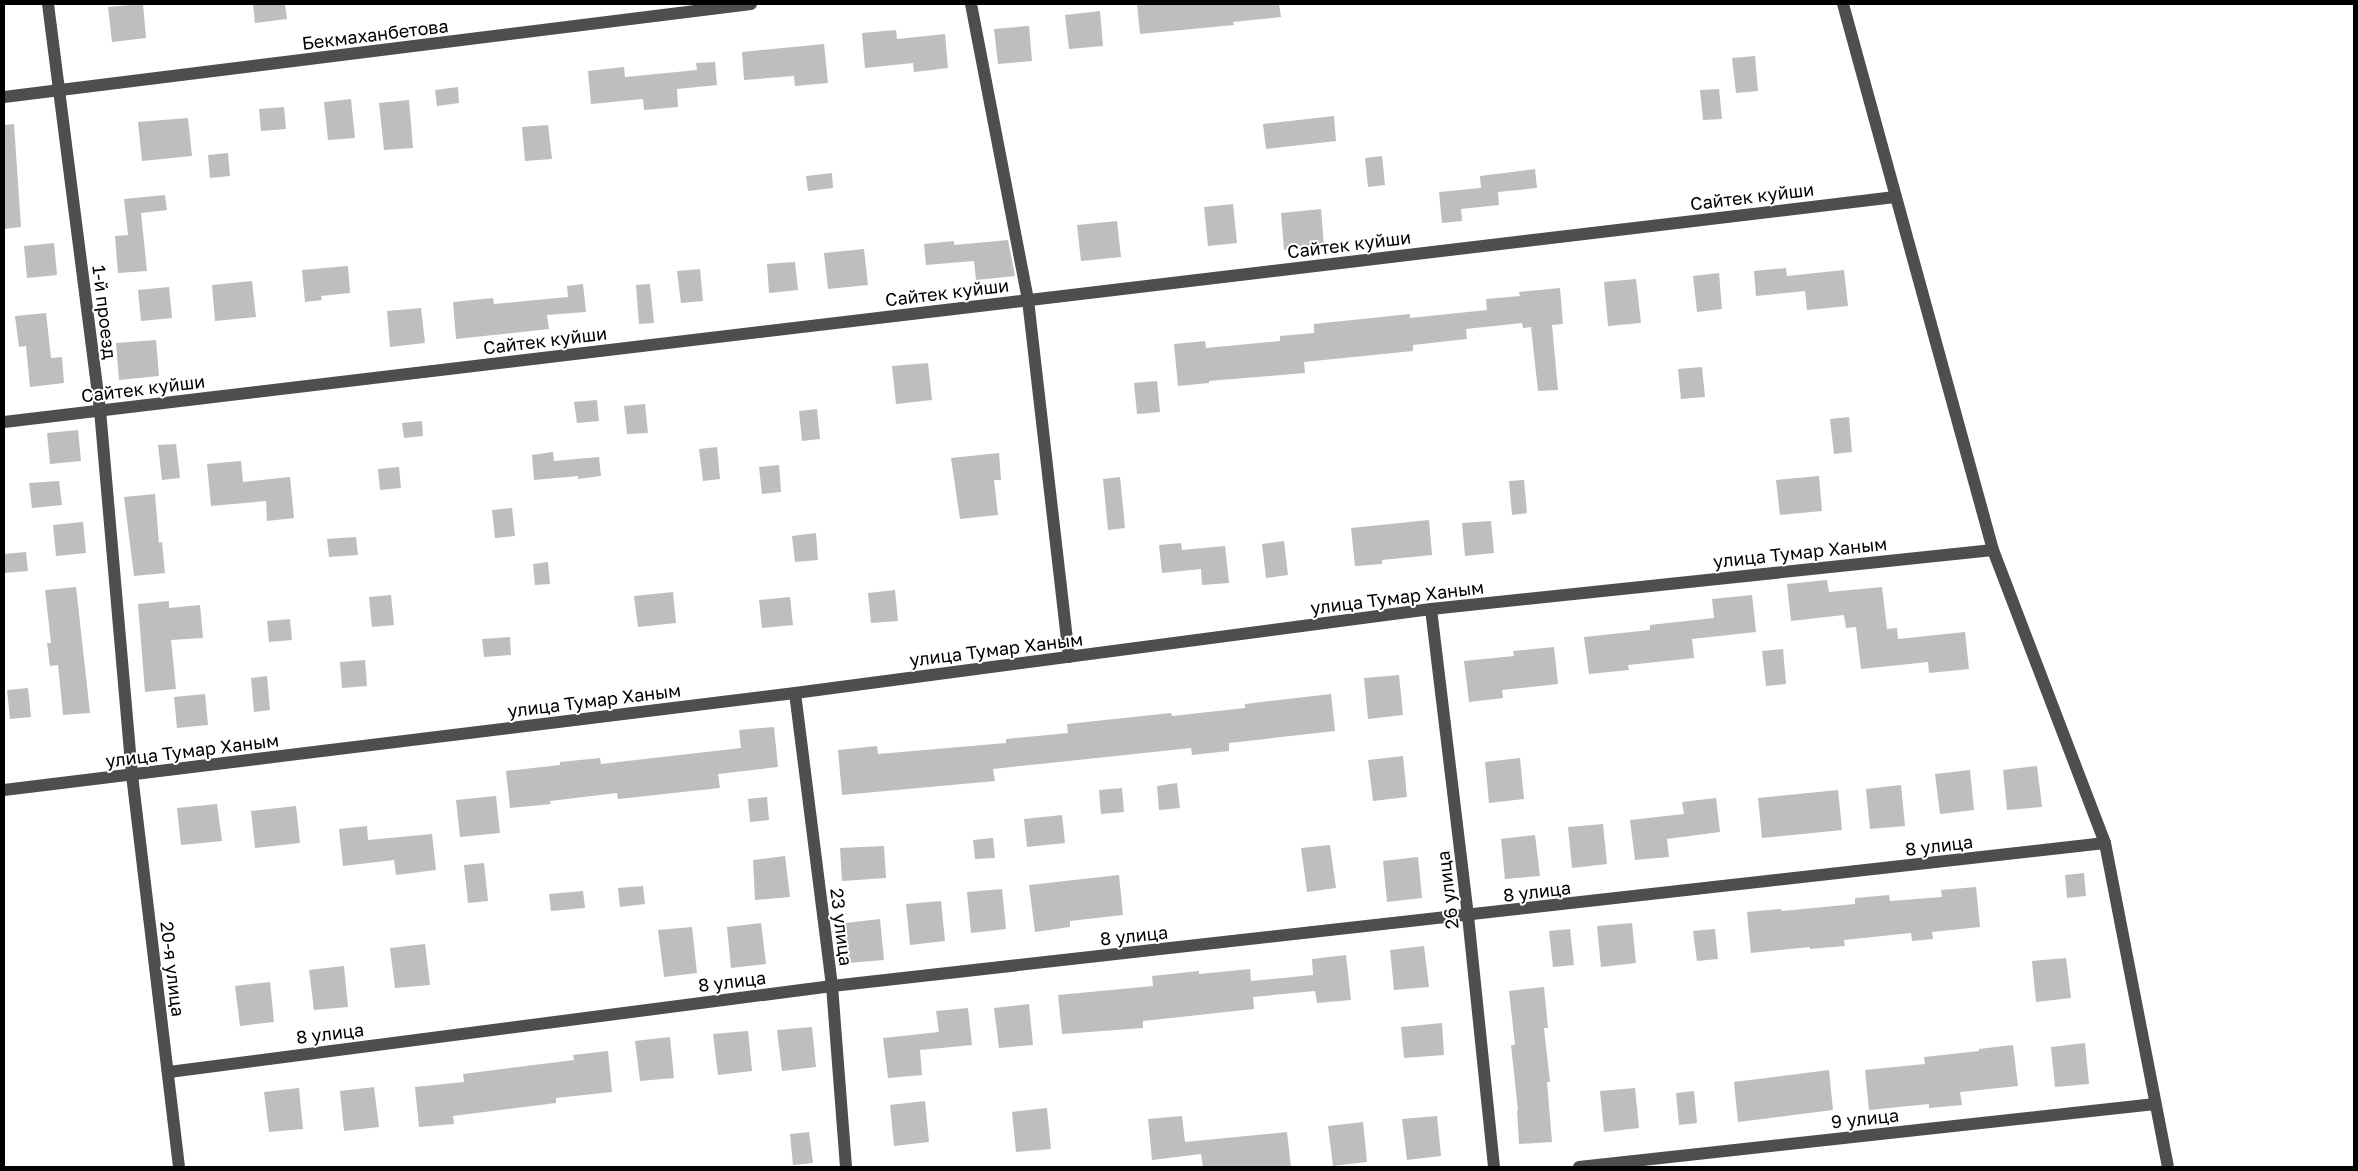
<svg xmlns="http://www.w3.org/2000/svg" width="2358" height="1171" viewBox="0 0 2358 1171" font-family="'Golos Text',sans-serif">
<rect width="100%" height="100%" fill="#fff"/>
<g fill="#bebebe">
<polygon points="143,4 146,38 112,42 108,7"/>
<polygon points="253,4 285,4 287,19 255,23"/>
<polygon points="1137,4 1279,4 1281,17 1233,22 1234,25 1140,34"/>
<polygon points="1100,11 1103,46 1069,49 1065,15"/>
<polygon points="1029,26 1032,61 998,64 994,29"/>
<polygon points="896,30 897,39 945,34 948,68 914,72 913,63 865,68 862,33"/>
<polygon points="824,44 828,83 795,86 794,76 744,80 742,52"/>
<polygon points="1755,56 1758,91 1736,93 1732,58"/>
<polygon points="715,62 717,85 677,89 678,107 644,110 643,99 591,104 588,71 624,67 625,77 697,70 696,63"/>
<polygon points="458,87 459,103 437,106 435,90"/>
<polygon points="1719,89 1722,119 1703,120 1700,90"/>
<polygon points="351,99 355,138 328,140 324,102"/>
<polygon points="409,100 413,148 384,150 379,103"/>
<polygon points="284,107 286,129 261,131 259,109"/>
<polygon points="1334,116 1336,141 1266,149 1263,124"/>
<polygon points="188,118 192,156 142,161 138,122"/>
<polygon points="14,124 21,227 4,229 4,125"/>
<polygon points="548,125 552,159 525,161 522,127"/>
<polygon points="228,153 230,176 210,178 208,155"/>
<polygon points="1382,156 1385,185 1368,187 1365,158"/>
<polygon points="1535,169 1537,188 1498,192 1499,205 1461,209 1462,221 1442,223 1439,192 1481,188 1480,176"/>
<polygon points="832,173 833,188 808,191 806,176"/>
<polygon points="165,195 167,210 141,213 147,271 118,273 115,236 128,235 124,199"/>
<polygon points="1233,204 1237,243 1208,246 1204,207"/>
<polygon points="1321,209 1324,246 1284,250 1281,213"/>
<polygon points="1117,221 1121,257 1081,261 1077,225"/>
<polygon points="1008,240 1015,276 976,280 974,261 926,265 924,244 954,241 954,245"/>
<polygon points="54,243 57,275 27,278 24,246"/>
<polygon points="864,249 868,285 828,289 824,253"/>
<polygon points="795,262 798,290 769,293 767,264"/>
<polygon points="348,266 350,293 321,296 322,300 305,302 302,270"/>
<polygon points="1786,268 1787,276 1844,270 1848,306 1807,310 1805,291 1756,296 1754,271"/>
<polygon points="700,269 703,301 681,303 677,271"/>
<polygon points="1719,273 1722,309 1697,312 1693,276"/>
<polygon points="1636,279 1641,323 1608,326 1604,282"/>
<polygon points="252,281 256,317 215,321 212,285"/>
<polygon points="583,284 586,312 547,315 549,329 456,339 453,302 493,298 494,304 568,297 567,286"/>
<polygon points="650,284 654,323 639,324 636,285"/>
<polygon points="169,287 172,318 141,321 138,290"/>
<polygon points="1560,288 1563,324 1552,325 1558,390 1538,391 1531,327 1523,328 1522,323 1466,329 1467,339 1413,345 1413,351 1304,362 1305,373 1209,381 1209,383 1178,386 1174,344 1205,341 1206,348 1280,341 1280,336 1314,333 1314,324 1410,314 1410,318 1487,310 1486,299 1520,296 1519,292"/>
<polygon points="421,308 425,343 390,347 387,311"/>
<polygon points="46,313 51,358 62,357 64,383 30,387 26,346 19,347 15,316"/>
<polygon points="156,340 159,376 119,380 116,343"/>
<polygon points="928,363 932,400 896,404 892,366"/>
<polygon points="1702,367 1705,397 1681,399 1678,369"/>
<polygon points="1157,381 1160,412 1137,414 1134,383"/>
<polygon points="597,400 599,421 577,423 574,402"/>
<polygon points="645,404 648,433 627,434 624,406"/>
<polygon points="817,409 820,439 802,441 799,411"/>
<polygon points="1849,417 1852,452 1834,454 1830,419"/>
<polygon points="422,421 423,436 404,438 402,423"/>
<polygon points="78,430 81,461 50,464 47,433"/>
<polygon points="176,444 180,478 162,480 158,445"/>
<polygon points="717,447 720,479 703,481 699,449"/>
<polygon points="553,452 554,461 599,457 601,476 578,479 578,476 534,480 532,455"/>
<polygon points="999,453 1001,480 994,480 998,515 960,519 951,458"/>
<polygon points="241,461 243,482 290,477 294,518 267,521 266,501 211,506 207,464"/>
<polygon points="779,465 781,492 762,494 759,467"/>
<polygon points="399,467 401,488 380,490 378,469"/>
<polygon points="1819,476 1822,511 1780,515 1776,480"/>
<polygon points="1120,477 1125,528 1108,530 1103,479"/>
<polygon points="1524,480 1527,513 1512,515 1509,481"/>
<polygon points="59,481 62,505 32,508 29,483"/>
<polygon points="155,494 159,543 162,542 165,573 134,576 124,497"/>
<polygon points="512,508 515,536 495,538 492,510"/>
<polygon points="1429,520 1432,555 1382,560 1382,564 1355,566 1351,528"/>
<polygon points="1491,521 1494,553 1465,556 1462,523"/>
<polygon points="83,522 86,553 56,556 53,525"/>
<polygon points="816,533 818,560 795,562 792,536"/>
<polygon points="356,537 358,555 329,557 327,539"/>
<polygon points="1284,541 1288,575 1266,578 1262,544"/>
<polygon points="1181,543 1182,550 1225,546 1229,583 1202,585 1201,569 1162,573 1159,545"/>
<polygon points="26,552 28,571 4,573 4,554"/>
<polygon points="548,562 550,584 535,585 533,564"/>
<polygon points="1827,580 1829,592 1882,587 1887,629 1897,628 1898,639 1965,632 1969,669 1929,673 1928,662 1861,669 1856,627 1846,628 1844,615 1791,621 1787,584"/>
<polygon points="76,587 90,713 63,715 58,665 50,666 47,643 51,643 45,590"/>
<polygon points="895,590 898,621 871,623 868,593"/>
<polygon points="673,592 676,623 638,627 634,596"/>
<polygon points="391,595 394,625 372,627 369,597"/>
<polygon points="1752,595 1756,632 1692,639 1694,658 1628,665 1629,670 1589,674 1584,637 1650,630 1650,625 1714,618 1712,599"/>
<polygon points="790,597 793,625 762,628 759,600"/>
<polygon points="169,601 169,608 200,605 203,638 171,640 176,689 145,692 138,604"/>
<polygon points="290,619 292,640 269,642 267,621"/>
<polygon points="510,637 511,655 484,657 482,639"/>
<polygon points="1554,647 1558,684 1502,690 1503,698 1469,702 1464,661 1514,656 1513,651"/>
<polygon points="1783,649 1786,684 1766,686 1762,651"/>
<polygon points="365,660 367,686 342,688 340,662"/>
<polygon points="1399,675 1403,715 1368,719 1364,678"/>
<polygon points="267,676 270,710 254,712 251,678"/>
<polygon points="28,688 31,717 10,719 7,690"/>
<polygon points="205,694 208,725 177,728 174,697"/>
<polygon points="1331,694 1335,731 1229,743 1229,751 1192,755 1191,748 993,769 995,781 842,795 838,750 877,746 878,754 1006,743 1006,739 1068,733 1067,724 1171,713 1172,716 1245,708 1245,704"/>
<polygon points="774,727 778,767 718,774 720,788 618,799 617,793 550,801 551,804 510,808 506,771 560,765 560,762 600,758 601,764 741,748 739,730"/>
<polygon points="1403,756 1407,797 1373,801 1368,760"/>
<polygon points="1520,758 1524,799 1489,803 1485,762"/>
<polygon points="2037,766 2042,807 2007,810 2003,770"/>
<polygon points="1970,770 1974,810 1940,814 1935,774"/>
<polygon points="1177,783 1180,808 1159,810 1157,786"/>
<polygon points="1901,785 1905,826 1870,829 1866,789"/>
<polygon points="1122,788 1124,812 1101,814 1099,790"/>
<polygon points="1838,790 1842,830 1762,838 1758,798"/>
<polygon points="496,796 500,833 460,837 456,800"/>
<polygon points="767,797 769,820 750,822 748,799"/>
<polygon points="1716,798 1720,832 1667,839 1669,857 1635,860 1630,820 1684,814 1682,802"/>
<polygon points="217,804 222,841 181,845 177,808"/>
<polygon points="296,806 300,843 255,848 251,811"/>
<polygon points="1062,815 1065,843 1027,847 1024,819"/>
<polygon points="1603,824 1607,864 1572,868 1568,827"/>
<polygon points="367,826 368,840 432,834 436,870 396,875 394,860 343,866 339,829"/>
<polygon points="1535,835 1540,876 1505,879 1501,839"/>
<polygon points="993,838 995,858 975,859 973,840"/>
<polygon points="1330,845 1336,888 1307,892 1301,848"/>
<polygon points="884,846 886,878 842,881 840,848"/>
<polygon points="785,856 790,897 755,900 753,860"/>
<polygon points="1418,857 1422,898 1387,902 1383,861"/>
<polygon points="484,863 488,901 468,903 464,865"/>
<polygon points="2084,873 2086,896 2067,898 2065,875"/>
<polygon points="1119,875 1123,915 1070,921 1070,927 1035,932 1029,885"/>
<polygon points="643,886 645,904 620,907 618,888"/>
<polygon points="1976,887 1980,927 1932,932 1933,939 1912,941 1911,933 1844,940 1845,946 1810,949 1810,947 1751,953 1747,912 1781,909 1782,911 1855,904 1855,898 1889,895 1890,901 1942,897 1941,890"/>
<polygon points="1002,889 1006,929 971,933 967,892"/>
<polygon points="583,891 585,908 551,911 549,894"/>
<polygon points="941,901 945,941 910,945 906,904"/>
<polygon points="880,919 884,960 849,963 845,923"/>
<polygon points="761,923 766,964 731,968 727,927"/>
<polygon points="1632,923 1636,963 1601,967 1597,926"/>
<polygon points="692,927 697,973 664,977 658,930"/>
<polygon points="1570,929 1574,965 1553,967 1549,931"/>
<polygon points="1715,929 1718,959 1697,961 1693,931"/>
<polygon points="425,944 430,985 395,988 390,948"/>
<polygon points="1424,946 1429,987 1394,990 1390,950"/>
<polygon points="1346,955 1351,1000 1317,1003 1315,991 1253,997 1254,1009 1143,1021 1143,1028 1062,1034 1058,995 1153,986 1152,976 1199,971 1199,974 1250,969 1251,981 1313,975 1312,959"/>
<polygon points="2066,958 2071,998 2036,1002 2032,961"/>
<polygon points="344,966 348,1007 314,1010 309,970"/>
<polygon points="270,982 274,1022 240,1026 235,986"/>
<polygon points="1544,987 1548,1028 1544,1028 1550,1082 1547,1082 1552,1142 1519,1144 1517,1110 1518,1110 1511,1045 1515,1045 1509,991"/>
<polygon points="1029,1004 1033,1045 999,1048 994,1008"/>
<polygon points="968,1008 972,1045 920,1050 922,1075 888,1078 883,1038 939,1032 936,1011"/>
<polygon points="1442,1023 1444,1055 1404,1058 1401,1027"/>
<polygon points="812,1027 816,1067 782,1071 777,1030"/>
<polygon points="748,1031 752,1071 718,1075 713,1034"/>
<polygon points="670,1037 674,1078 640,1081 635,1041"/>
<polygon points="2085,1043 2089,1084 2055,1087 2051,1047"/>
<polygon points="2013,1045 2018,1086 1960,1092 1962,1105 1929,1108 1929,1104 1869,1110 1865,1070 1925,1064 1924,1057 1979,1051 1979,1049"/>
<polygon points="608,1051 612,1092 556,1098 556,1103 453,1116 454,1124 419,1127 415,1087 464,1082 463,1074 574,1060 573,1055"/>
<polygon points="1829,1070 1833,1110 1738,1122 1734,1082"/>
<polygon points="374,1087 379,1127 344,1131 340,1091"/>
<polygon points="299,1088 303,1129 269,1132 264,1092"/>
<polygon points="1635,1088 1639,1128 1604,1132 1600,1091"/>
<polygon points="1694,1091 1697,1123 1679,1125 1676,1093"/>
<polygon points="925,1101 929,1142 894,1146 890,1105"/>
<polygon points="1047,1108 1051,1149 1016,1152 1012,1112"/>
<polygon points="1182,1116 1185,1142 1287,1132 1291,1167 1203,1167 1201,1154 1152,1160 1148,1119"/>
<polygon points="1437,1116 1441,1156 1407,1160 1402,1119"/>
<polygon points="1363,1122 1367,1162 1333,1166 1328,1126"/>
<polygon points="809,1132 813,1163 793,1165 790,1134"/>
</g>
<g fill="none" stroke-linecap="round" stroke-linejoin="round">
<g stroke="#4e4e4e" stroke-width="12">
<polyline points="48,4 100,410 132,775 179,1167"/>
<polyline points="971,4 1028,300 1069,657"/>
<polyline points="1843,4 1993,550 2105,843 2168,1167"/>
<polyline points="4,97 751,4"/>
<polyline points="4,422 1895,197"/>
<polyline points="1431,609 1468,916 1494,1167"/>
<polyline points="795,693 832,986 846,1167"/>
<polyline points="4,790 795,693 1431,609 1993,550"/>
<polyline points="169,1072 832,986 2105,843"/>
<polyline points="1579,1167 2155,1104"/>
</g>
</g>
<g text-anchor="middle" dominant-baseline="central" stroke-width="4" stroke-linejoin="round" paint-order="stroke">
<g font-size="18" fill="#000" stroke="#fff">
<text transform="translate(375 34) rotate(-7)">Бекмаханбетова</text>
<text transform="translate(1752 196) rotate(-7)">Сайтек куйши</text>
<text transform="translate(1349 244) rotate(-7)">Сайтек куйши</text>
<text transform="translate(947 292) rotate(-7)">Сайтек куйши</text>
<text transform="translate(105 312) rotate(83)">1-й проезд</text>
<text transform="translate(545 340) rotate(-7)">Сайтек куйши</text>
<text transform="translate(143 388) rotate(-7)">Сайтек куйши</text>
<text transform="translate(1800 552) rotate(-6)">улица Тумар Ханым</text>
<text transform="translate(1397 597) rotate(-7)">улица Тумар Ханым</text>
<text transform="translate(996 649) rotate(-7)">улица Тумар Ханым</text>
<text transform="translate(594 700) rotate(-7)">улица Тумар Ханым</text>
<text transform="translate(192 750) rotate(-7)">улица Тумар Ханым</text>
<text transform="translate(1939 845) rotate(-7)">8 улица</text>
<text transform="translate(1447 890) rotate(-97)">26 улица</text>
<text transform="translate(1537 891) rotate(-7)">8 улица</text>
<text transform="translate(842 927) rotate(83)">23 улица</text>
<text transform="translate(1134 935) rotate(-6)">8 улица</text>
<text transform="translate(173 969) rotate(83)">20-я улица</text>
<text transform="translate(732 981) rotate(-7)">8 улица</text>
<text transform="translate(330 1033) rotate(-7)">8 улица</text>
<text transform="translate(1865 1118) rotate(-6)">9 улица</text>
</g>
</g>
<rect width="2358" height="1171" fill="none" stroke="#000000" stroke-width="10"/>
</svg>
